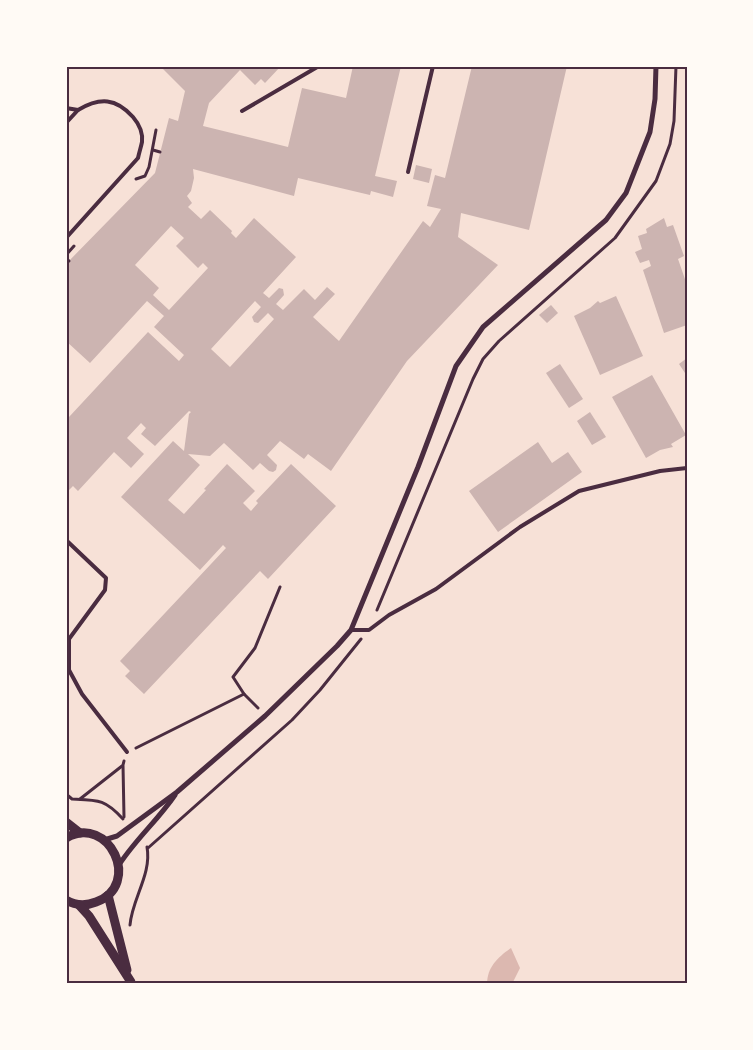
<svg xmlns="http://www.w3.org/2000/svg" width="753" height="1050" viewBox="0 0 753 1050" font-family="'Fira Sans Condensed',sans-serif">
<rect width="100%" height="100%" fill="#f7e1d7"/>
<path fill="#dcb8b0" d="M511 948 520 968 512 984H487C487 967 498 957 511 948Z"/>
<g fill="#ccb4b1" fill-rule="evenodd">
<path d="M160 66H281L265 83 261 79 255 85 240 70 209 103 203 126 288 147 302 88 346 98 353 66H401L375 176 397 181 393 197 371 191 370 195 298 178 294 196 193 169 194 178 191 191 187 196 192 203 188 207 201 219 210 210 232 231 231 233 236 238 254 218 296 257 263 293 269 298 279 288 283 289 284 295 276 304 283 310 304 289 315 300 327 287 335 294 313 317 339 341 423 221 430 227 441 209 427 206 435 175 445 178 472 66H567L529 230 461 213 458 237 498 265 407 361 331 471 308 454 304 459 280 441 267 455 277 465 276 470 273 472 269 471 260 463 253 470 224 443 210 456 188 454 200 465 168 500 184 514 206 490 204 489 227 464 255 491 243 503 251 511 258 503 256 501 291 464 336 506 268 579 260 571 144 694 125 676 130 671 120 661 226 548 223 545 200 570 121 497 173 441 184 451 189 414 191 412 189 411 155 446 141 434 146 428 141 423 127 438 144 454 131 468 114 452 78 491 73 486 66 493V414L69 417 148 332 179 361 184 355 154 327 164 316 147 301 90 363 66 341V264L155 173 169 118 178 121 185 91ZM171 226 184 238 176 246 198 268 203 263 208 268 169 310 153 295 159 288 135 265ZM255 301 261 307 252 317 254 322 258 323 268 313 274 319 230 367 211 349Z"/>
<polygon points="416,165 432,169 429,183 413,179"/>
<polygon points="664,218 667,227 673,225 684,256 678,259 687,285 687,325 664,333 643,270 651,266 649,260 640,263 635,252 642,249 638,236 647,233 646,229"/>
<polygon points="616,296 643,356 600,375 574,316 590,308 598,301 600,303"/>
<polygon points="551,305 558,313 547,323 539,315"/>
<polygon points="687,358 687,376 679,364"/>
<polygon points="560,364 583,399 569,408 546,373"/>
<polygon points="652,375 686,435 671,444 673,447 660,450 646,458 612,397"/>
<polygon points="590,412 606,437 592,445 577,421"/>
<polygon points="538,442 552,463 568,452 582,472 498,532 469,491"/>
</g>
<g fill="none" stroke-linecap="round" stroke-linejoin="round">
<g stroke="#4a2c40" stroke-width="3">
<polyline points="153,150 160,152"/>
<polyline points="136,179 145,176 149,167 156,130"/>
<polyline points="66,255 74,246"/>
<polyline points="66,258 69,261"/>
<polyline points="377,610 473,379 483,359 499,341 615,238 656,181 670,144 674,121 676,66"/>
<polyline points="244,694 258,708"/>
<polyline points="136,748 244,694 233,677 255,648 280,587"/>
<polyline points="124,761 123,765 124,817"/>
<path d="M66 794 72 799C98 800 105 799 123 819"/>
<polyline points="80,799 122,766"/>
<polyline points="148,848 292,720 320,690 361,639"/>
<path d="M130 925C132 899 152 874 147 847"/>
</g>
<g stroke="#4a2c40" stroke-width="4">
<path d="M66 108 78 110C100 97 116 98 133 117 139 124 143 133 142 142 141 147 139 153 138 158L66 238"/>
<polyline points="242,111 319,66"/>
<polyline points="66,123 78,110"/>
<polyline points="408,172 433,66"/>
<polyline points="66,540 106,578 105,590 69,639 69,670 82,694 127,752"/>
<polyline points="351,630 369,630 389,615 436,589 520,527 579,491 660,471 687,468"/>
</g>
<g stroke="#4a2c40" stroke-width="5">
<polyline points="104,840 117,836 177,792 265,716 337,646 351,630 418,467 456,366 483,327 606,220 626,193 650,132 655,99 656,66"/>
<path d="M119 865C135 840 158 820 175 795"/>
</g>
<g stroke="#4a2c40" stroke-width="9">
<polyline points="66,822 80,833"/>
<path d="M66 838C109 813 143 885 96 902 86 906 76 906 66 900"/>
<polyline points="108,895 127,970"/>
<polyline points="79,905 89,916 131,982"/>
</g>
</g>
<rect width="753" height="1050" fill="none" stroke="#fffaf5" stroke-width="135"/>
<rect x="68" y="68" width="618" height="914" fill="none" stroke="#4a2c40" stroke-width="2"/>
</svg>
